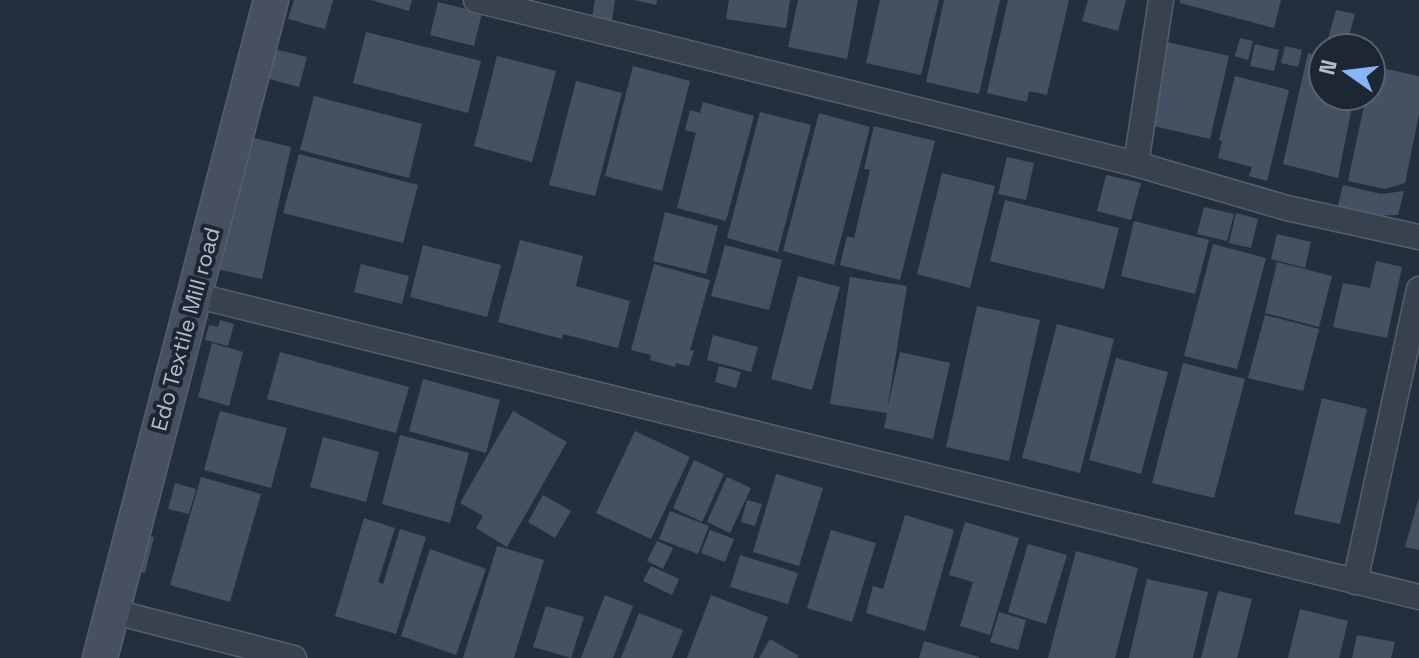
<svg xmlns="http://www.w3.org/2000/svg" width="1419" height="658" viewBox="0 0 1419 658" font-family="'Space Grotesk',sans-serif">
<rect width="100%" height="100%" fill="#242f3e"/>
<g fill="#455162">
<polygon points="294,0 333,0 325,29 288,19"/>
<polygon points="371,0 412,0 409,11"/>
<polygon points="595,0 615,0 612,21 592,18"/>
<polygon points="634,0 657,0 656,5"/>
<polygon points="729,0 790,0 786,28 726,19"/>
<polygon points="798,0 858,0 847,59 788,47"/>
<polygon points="880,0 939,0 921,75 866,63"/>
<polygon points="944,0 1000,0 979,94 926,82"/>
<polygon points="1008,0 1069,0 1047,95 1029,91 1027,102 987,93"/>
<polygon points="1088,0 1126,0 1118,31 1082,21"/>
<polygon points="1180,0 1281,0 1274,28 1180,3"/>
<polygon points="438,2 482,13 474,46 430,35"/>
<polygon points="1336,10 1355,14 1347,43 1328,39"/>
<polygon points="366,32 481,61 468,113 353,83"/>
<polygon points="1240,38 1253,41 1248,60 1235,56"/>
<polygon points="1167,42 1229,56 1210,139 1149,125"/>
<polygon points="1255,44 1279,50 1274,71 1250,66"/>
<polygon points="1285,46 1302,50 1298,67 1281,63"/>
<polygon points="270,48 307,57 299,87 262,77"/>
<polygon points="1308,53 1323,57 1323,96 1354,96 1338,178 1283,164"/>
<polygon points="497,56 556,71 532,162 474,146"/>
<polygon points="633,66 690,81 662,191 605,176"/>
<polygon points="1372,66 1419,76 1419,114 1405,183 1385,189 1348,181 1366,96 1371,96"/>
<polygon points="1235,76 1289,90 1267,181 1249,176 1252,167 1218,158 1222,141 1219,140"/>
<polygon points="576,81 622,93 595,196 549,185"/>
<polygon points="314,96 422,124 409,178 300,150"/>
<polygon points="703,102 754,116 726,221 677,208 696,133 685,130 690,110 700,113"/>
<polygon points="760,112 811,125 778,252 727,238"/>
<polygon points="819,113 870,127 834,265 783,251"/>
<polygon points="874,126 935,141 900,280 840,265 847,236 854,238 870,170 864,169"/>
<polygon points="242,135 291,147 262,279 212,268"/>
<polygon points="299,154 418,185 403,243 283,213"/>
<polygon points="1007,157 1034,163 1026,200 998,194"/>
<polygon points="942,173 995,186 970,288 917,274"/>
<polygon points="1106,175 1141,183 1131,220 1097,211"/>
<polygon points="1343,185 1381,194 1404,191 1398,215 1368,216 1337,210"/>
<polygon points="1005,200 1119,228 1104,289 990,261"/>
<polygon points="1204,207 1234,214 1227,241 1197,234"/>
<polygon points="665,212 718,226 706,274 653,261"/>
<polygon points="1236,213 1258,219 1251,248 1229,243"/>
<polygon points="1134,221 1209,240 1195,294 1121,276"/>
<polygon points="1277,234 1311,242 1305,268 1271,259"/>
<polygon points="520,240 583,256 576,286 630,301 618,348 563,334 562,339 498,322"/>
<polygon points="1213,244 1266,258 1237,369 1184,356"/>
<polygon points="423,245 501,265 487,317 410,297"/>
<polygon points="725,245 782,260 769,310 711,296"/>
<polygon points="1376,261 1402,267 1387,338 1333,327 1343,283 1370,288"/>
<polygon points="1277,262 1332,276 1319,327 1265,313"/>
<polygon points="361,264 409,276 402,304 354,292"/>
<polygon points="654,264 710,280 690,350 694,351 689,366 676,363 675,367 650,360 651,355 631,350"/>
<polygon points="798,276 840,287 812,390 771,379"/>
<polygon points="850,277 907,286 887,410 900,352 950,363 933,439 884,428 887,413 830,404"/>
<polygon points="977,306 1040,320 1009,461 946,447"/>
<polygon points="1265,315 1319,329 1303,391 1248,378"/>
<polygon points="220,320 234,324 228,346 205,340 209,325 218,327"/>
<polygon points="1057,324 1114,339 1080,473 1022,458"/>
<polygon points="713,335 758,347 751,372 707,360"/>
<polygon points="212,343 243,352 229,406 198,397"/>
<polygon points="280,352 409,387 396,433 267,399"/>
<polygon points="1116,358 1168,372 1141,474 1089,460"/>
<polygon points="1183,363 1245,379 1214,498 1152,483"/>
<polygon points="719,366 741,372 736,388 715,382"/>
<polygon points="423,379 500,400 486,453 409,431"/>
<polygon points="1322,398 1367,409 1340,524 1294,514"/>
<polygon points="220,411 287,428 271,488 204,470"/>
<polygon points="513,411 567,442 507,547 476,528 483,516 460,503"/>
<polygon points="635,431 690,457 651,539 596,513"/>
<polygon points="400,435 469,453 450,523 382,504"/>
<polygon points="323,437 379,452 366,502 310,487"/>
<polygon points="694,460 724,474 702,522 673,508"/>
<polygon points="776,474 823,488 799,566 753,552"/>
<polygon points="201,477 261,494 230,602 170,585"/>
<polygon points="727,477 751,488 730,533 707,522"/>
<polygon points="175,483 196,489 189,514 168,509"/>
<polygon points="543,495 571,511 555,538 528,522"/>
<polygon points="1419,497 1419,550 1405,547"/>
<polygon points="747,500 762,504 755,526 741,522"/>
<polygon points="670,511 709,526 698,554 659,539"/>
<polygon points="905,515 954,530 925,631 866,613 873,586 883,589"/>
<polygon points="364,518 395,528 378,582 383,584 400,529 426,537 396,634 335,616"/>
<polygon points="965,522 1019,538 990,635 960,626 973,582 949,575"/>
<polygon points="710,530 734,539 725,562 701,553"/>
<polygon points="831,530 876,543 852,622 807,608"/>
<polygon points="133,532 154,537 145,573 124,568"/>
<polygon points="657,541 673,548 663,569 647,561"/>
<polygon points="1028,544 1067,555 1046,624 1008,612"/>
<polygon points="497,546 544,560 514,658 463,658"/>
<polygon points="430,549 486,569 456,655 401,636"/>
<polygon points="1076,551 1138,568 1115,658 1048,658"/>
<polygon points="740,555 798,573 788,604 730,587"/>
<polygon points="651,566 679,579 672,595 643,581"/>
<polygon points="1147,579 1208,592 1193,658 1129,658"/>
<polygon points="1218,591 1252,599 1237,658 1201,658"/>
<polygon points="605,595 633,606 613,658 581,658"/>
<polygon points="711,595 768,617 753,658 687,658"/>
<polygon points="546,606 584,617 571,658 533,647"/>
<polygon points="1300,609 1348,621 1339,658 1288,658"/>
<polygon points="999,612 1026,620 1018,650 990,642"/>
<polygon points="639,613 683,630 672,658 621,658"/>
<polygon points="1357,635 1395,642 1391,658 1352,658"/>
<polygon points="770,639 799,656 797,658 759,658"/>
<polygon points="924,641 979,657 979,658 919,658"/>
</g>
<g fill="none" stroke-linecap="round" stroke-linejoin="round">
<defs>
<g id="street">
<polyline points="476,0 1136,164 1287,208 1419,237"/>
<polyline points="1136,164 1161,0"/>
<polyline points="194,295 1419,597"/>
<polyline points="1355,582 1419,289"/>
<polyline points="111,611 294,658"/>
</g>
<polyline id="secondary" points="100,658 271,0"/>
</defs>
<use href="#street" stroke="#565f6c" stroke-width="27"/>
<use href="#secondary" stroke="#565f6c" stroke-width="37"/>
<use href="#street" stroke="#38414e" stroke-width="24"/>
<use href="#secondary" stroke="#465061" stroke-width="34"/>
</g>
<g text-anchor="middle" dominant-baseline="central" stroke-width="8" stroke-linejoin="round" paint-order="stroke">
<g font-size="22" fill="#b4bcc9" stroke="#1d2633">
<text transform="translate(185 329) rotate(-75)">Edo Textile Mill road</text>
</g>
</g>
<g transform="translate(1347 72) rotate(284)"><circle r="38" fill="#1d2633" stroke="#59626f" stroke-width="2"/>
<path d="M0-6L14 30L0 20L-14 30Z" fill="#8ab4f8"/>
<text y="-12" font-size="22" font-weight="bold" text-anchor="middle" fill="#b4bcc9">N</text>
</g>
</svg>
